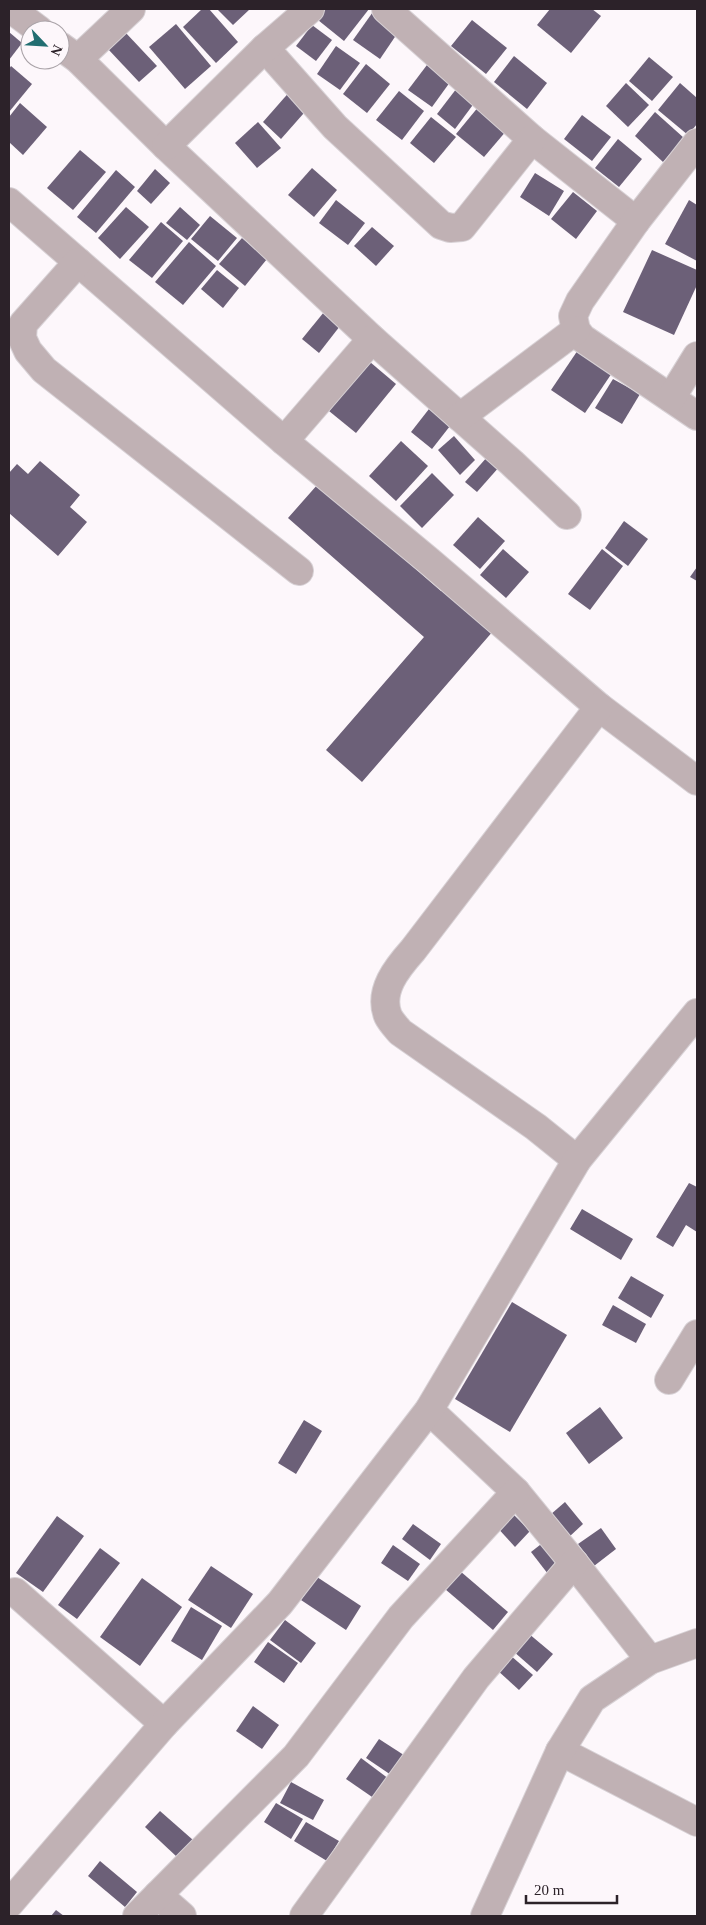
<svg xmlns="http://www.w3.org/2000/svg" width="706" height="1925" viewBox="0 0 706 1925" font-family="'Times New Roman',serif">
<rect width="100%" height="100%" fill="#fdf7fb"/>
<g fill="#6c6078">
<polygon points="202,9 209,9 238,42 216,63 183,27"/>
<polygon points="217,9 250,9 233,25"/>
<polygon points="326,9 369,9 344,41 318,20"/>
<polygon points="375,9 403,25 380,59 353,40"/>
<polygon points="550,9 592,9 601,16 571,53 537,25"/>
<polygon points="472,20 507,48 486,74 451,46"/>
<polygon points="176,24 211,66 185,89 149,47"/>
<polygon points="312,25 332,40 316,61 296,46"/>
<polygon points="9,32 22,43 9,60"/>
<polygon points="125,32 157,66 139,82 108,49"/>
<polygon points="336,46 360,63 340,90 317,74"/>
<polygon points="514,56 547,83 527,109 494,82"/>
<polygon points="649,57 673,77 652,101 629,81"/>
<polygon points="430,61 453,78 432,107 408,90"/>
<polygon points="366,64 390,84 367,113 343,94"/>
<polygon points="11,66 32,84 9,112 9,69"/>
<polygon points="626,83 649,105 628,127 606,106"/>
<polygon points="680,83 697,98 697,124 688,135 658,110"/>
<polygon points="460,84 478,98 455,129 437,114"/>
<polygon points="292,89 311,105 281,139 263,122"/>
<polygon points="399,91 424,111 402,140 376,120"/>
<polygon points="484,100 513,123 484,157 456,134"/>
<polygon points="20,103 47,127 23,155 9,142 9,117"/>
<polygon points="655,112 684,138 663,162 635,136"/>
<polygon points="582,115 611,137 592,161 564,139"/>
<polygon points="431,117 456,137 434,163 410,143"/>
<polygon points="258,122 281,148 257,168 235,143"/>
<polygon points="618,139 642,159 619,187 595,168"/>
<polygon points="80,150 106,172 73,210 47,188"/>
<polygon points="312,168 337,190 314,217 288,195"/>
<polygon points="155,169 170,183 151,204 137,191"/>
<polygon points="116,170 135,187 96,233 77,217"/>
<polygon points="535,173 564,191 549,216 520,197"/>
<polygon points="573,192 597,211 576,239 551,219"/>
<polygon points="336,200 365,223 348,245 319,223"/>
<polygon points="689,200 697,205 697,261 665,244"/>
<polygon points="126,207 149,227 120,259 98,238"/>
<polygon points="180,207 200,225 187,240 166,223"/>
<polygon points="210,216 237,238 218,261 191,239"/>
<polygon points="161,222 183,241 152,278 129,260"/>
<polygon points="372,227 394,246 376,266 354,246"/>
<polygon points="242,238 267,259 245,286 219,264"/>
<polygon points="189,242 216,266 183,305 155,282"/>
<polygon points="652,250 697,270 697,285 674,335 623,312"/>
<polygon points="217,270 239,288 223,308 201,289"/>
<polygon points="324,312 340,326 319,353 302,339"/>
<polygon points="580,347 614,370 585,413 551,390"/>
<polygon points="370,362 396,384 356,433 329,411"/>
<polygon points="613,379 640,394 622,424 595,408"/>
<polygon points="429,409 450,426 432,449 411,432"/>
<polygon points="454,436 475,460 460,475 438,450"/>
<polygon points="401,441 428,466 396,501 369,476"/>
<polygon points="488,456 500,466 477,492 465,482"/>
<polygon points="40,461 80,495 70,507 87,522 58,556 9,513 9,473 17,464 28,474"/>
<polygon points="432,473 454,495 422,528 400,506"/>
<polygon points="318,484 441,591 445,587 494,630 362,782 326,750 424,637 288,518"/>
<polygon points="478,517 505,541 480,569 453,545"/>
<polygon points="624,521 648,539 628,566 605,548"/>
<polygon points="503,549 529,572 506,598 480,575"/>
<polygon points="602,549 623,566 590,610 568,594"/>
<polygon points="697,567 697,581 690,577"/>
<polygon points="689,1183 697,1187 697,1232 686,1225 673,1247 656,1237"/>
<polygon points="582,1209 633,1239 621,1260 570,1229"/>
<polygon points="631,1276 664,1295 651,1318 618,1298"/>
<polygon points="512,1302 567,1335 510,1432 455,1399"/>
<polygon points="613,1305 646,1324 636,1343 602,1325"/>
<polygon points="600,1407 623,1438 589,1464 566,1433"/>
<polygon points="304,1420 322,1431 296,1474 278,1463"/>
<polygon points="565,1502 583,1524 569,1537 550,1515"/>
<polygon points="510,1511 530,1531 515,1547 495,1525"/>
<polygon points="57,1516 84,1536 43,1592 16,1573"/>
<polygon points="413,1524 441,1544 430,1560 402,1539"/>
<polygon points="601,1528 616,1549 594,1566 578,1544"/>
<polygon points="545,1541 562,1563 548,1574 531,1552"/>
<polygon points="393,1545 420,1564 408,1581 381,1563"/>
<polygon points="100,1548 120,1563 77,1619 58,1605"/>
<polygon points="211,1566 253,1594 231,1628 188,1600"/>
<polygon points="460,1571 508,1612 493,1630 445,1589"/>
<polygon points="317,1577 361,1606 346,1630 301,1600"/>
<polygon points="142,1578 182,1607 140,1666 100,1637"/>
<polygon points="191,1607 222,1626 202,1660 171,1641"/>
<polygon points="285,1620 316,1643 301,1663 270,1640"/>
<polygon points="528,1633 553,1654 537,1672 513,1651"/>
<polygon points="268,1642 298,1663 284,1683 254,1662"/>
<polygon points="510,1655 533,1675 519,1690 497,1670"/>
<polygon points="253,1706 279,1725 262,1749 236,1731"/>
<polygon points="379,1739 410,1759 397,1779 366,1758"/>
<polygon points="361,1758 389,1779 375,1799 346,1779"/>
<polygon points="291,1782 324,1800 313,1820 280,1803"/>
<polygon points="276,1803 303,1819 291,1839 264,1822"/>
<polygon points="160,1811 193,1840 177,1857 145,1827"/>
<polygon points="306,1822 339,1841 327,1861 294,1841"/>
<polygon points="100,1861 137,1892 125,1907 88,1876"/>
<polygon points="56,1910 64,1916 51,1916"/>
</g>
<g fill="none" stroke-linecap="round" stroke-linejoin="round">
<defs>
<g id="minor">
<polyline points="11,9 39,30"/>
<polyline points="386,9 532,139 636,221"/>
<polyline points="60,46 78,59 166,146 372,339 512,463 567,515"/>
<polyline points="265,48 335,127 441,225 450,228 462,227 532,139"/>
<polyline points="78,59 131,9"/>
<polyline points="697,143 636,221 580,301 573,316 576,330 582,338 697,416"/>
<polyline points="166,146 265,48 310,9"/>
<polyline points="9,202 284,441 429,561 599,707 697,781"/>
<polyline points="78,262 23,324 22,338 28,351 44,370 299,571"/>
<polyline points="671,398 697,356"/>
<polyline points="460,417 576,330"/>
<polyline points="284,441 372,339"/>
<path d="M577 1160 536 1127 400 1032C396 1027 391 1022 388 1016 378 991 397 968 413 950L599 707"/>
<polyline points="669,1380 697,1334"/>
<polyline points="429,1410 516,1492 574,1563 650,1660"/>
<polyline points="15,1592 164,1724"/>
<polyline points="560,1751 697,1822"/>
<polyline points="158,1895 182,1916"/>
<polyline points="9,1904 164,1724 280,1603 429,1410 577,1160 697,1013"/>
<polyline points="137,1916 296,1756 401,1617 516,1492"/>
<polyline points="304,1916 476,1678 574,1563"/>
<polyline points="485,1916 560,1751 592,1699 650,1660 697,1643"/>
</g>
</defs>
<use href="#minor" stroke="#d7d1d5" stroke-width="30"/>
<use href="#minor" stroke="#c0b1b4" stroke-width="28"/>
</g>
<rect width="706" height="1925" fill="none" stroke="#2c2229" stroke-width="20"/>
<g transform="translate(45 45) rotate(115)"><circle r="24" fill="#fdf7fb" stroke="#a9a2a7"/>
<path d="M0-4L9 19L0 12L-9 19Z" fill="#226e71"/>
<text y="-8" font-size="14" font-weight="bold" text-anchor="middle" fill="#2c2229">N</text>
</g>
<path d="M526 1895v8h91v-8" fill="none" stroke="#2c2229" stroke-width="2.5"/>
<text x="534" y="1895" font-size="15" fill="#2c2229" stroke="#fdf7fb" stroke-width="4" paint-order="stroke">20 m</text>
</svg>
